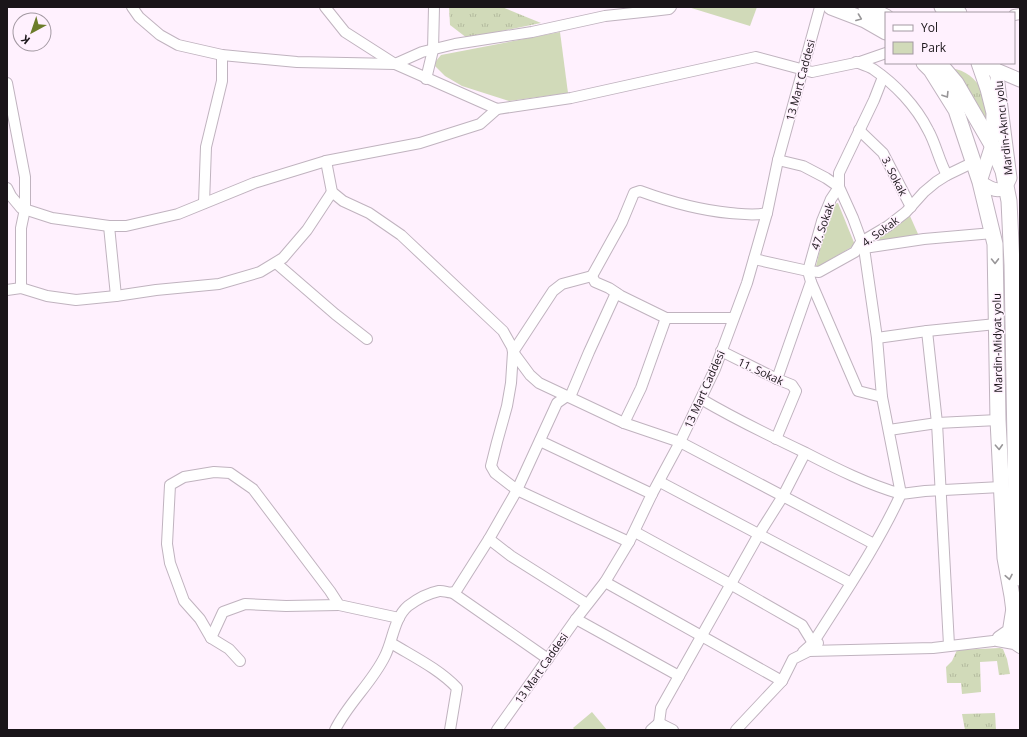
<svg xmlns="http://www.w3.org/2000/svg" width="1027" height="737" viewBox="0 0 1027 737" font-family="'Open Sans',sans-serif">
<defs>
<pattern id="grass-tufts" width="24" height="20" patternUnits="userSpaceOnUse"><rect width="24" height="20" fill="#d1dab9"/><path d="M3 7l-1-3M5 7V3M7 7l1-3M15 17l-1-3M17 17v-4M19 17l1-3" fill="none" stroke="#b3ba9e"/></pattern>
</defs>
<rect width="100%" height="100%" fill="#fff1fe"/>
<g fill="url(#grass-tufts)">
<polygon points="449,7 502,7 541,23 467,38 450,25"/>
<path d="M951 68C981 73 989 100 987 127Z"/>
<polygon points="1000,648 1003,649 1007,659 1010,674 999,675 997,661 980,662 981,692 962,694 961,683 947,683 946,667 952,661 957,650"/>
<polygon points="995,713 996,730 965,730 962,714"/>
</g>
<g fill="#d1dab9">
<polygon points="688,7 757,7 750,26"/>
<polygon points="560,32 568,93 509,101 462,86 445,76 435,66 436,61 441,55"/>
<polygon points="838,203 855,245 818,267 816,266 831,205"/>
<polygon points="906,215 910,216 918,234 917,236 878,241 877,239"/>
<polygon points="592,712 607,730 575,730 573,728"/>
</g>
<g fill="none" stroke-linecap="round" stroke-linejoin="round">
<defs>
<g id="minor">
<polyline points="132,7 139,17 160,35 178,45 222,55 297,62 395,64 422,52 455,44 532,32 605,16 652,11 669,9 671,7"/>
<polyline points="325,7 345,32 395,64 497,109 571,98 756,57 812,72 860,62 886,53"/>
<polyline points="1014,15 1020,14"/>
<path d="M856 62C861 64 868 66 873 69 895 84 916 106 928 130 936 144 939 161 947 175"/>
<polyline points="426,79 433,50 434,7"/>
<polyline points="7,83 25,177 25,209 21,228 21,288"/>
<polyline points="859,130 883,153 911,207"/>
<polyline points="326,161 332,192 343,201 369,213 401,235 503,331 512,347 513,352 530,375 539,383 624,423 680,442 874,544"/>
<polyline points="7,188 11,196 21,208 52,218 109,226 126,226 178,214 254,183 326,161 420,143 480,124 497,109"/>
<polyline points="204,203 206,147 222,81 222,55"/>
<polyline points="109,226 116,296"/>
<polyline points="864,248 924,239 993,233"/>
<polyline points="754,259 808,271 819,272 855,252 861,242 888,226 906,212 924,192 936,182 947,175 974,162"/>
<polyline points="276,263 335,314 367,339"/>
<polyline points="592,276 562,284 553,291 513,352 511,383 507,406 497,442 491,466 495,473 517,490 629,542"/>
<polyline points="811,282 858,391 882,397"/>
<polyline points="7,290 21,288 47,296 76,300 116,296 156,290 219,284 260,272 283,258 307,230 332,192"/>
<path d="M733 318H666L621 296 609 288 595 282 592 276 622 222 634 193 640 191C670 202 698 210 730 213 743 214 754 216 767 213"/>
<polyline points="927,331 937,423 949,645"/>
<polyline points="877,338 927,331 996,324"/>
<polyline points="721,351 777,379 792,385 796,391 776,439"/>
<polyline points="777,379 811,282 808,271 822,221 831,199 839,187 839,173 874,100 883,77"/>
<polyline points="567,396 557,403 517,490 489,539 511,556 587,604"/>
<polyline points="570,397 589,352 616,293"/>
<path d="M701 399C735 419 770 436 806 453 837 469 867 484 901 494L882 397 877 338 864 248 853 218 839 187 826 178 803 166 778 160"/>
<polyline points="624,423 641,388 666,318"/>
<polyline points="889,430 937,423 998,420"/>
<polyline points="540,441 652,494"/>
<polyline points="660,482 851,583"/>
<polyline points="635,532 732,585 802,625 813,643 818,643"/>
<polyline points="605,582 782,681"/>
<polyline points="453,593 548,659"/>
<polyline points="576,619 679,676"/>
<polyline points="998,637 1008,630 1011,611"/>
<polyline points="211,638 223,612 245,604 286,606 339,605"/>
<polyline points="997,641 1014,644 1020,648"/>
<path d="M391 643C414 657 439 669 457 688L450 730"/>
<path d="M803 652 813 643C844 594 877 546 901 494L925 491 1001 487"/>
<polyline points="240,661 229,649 211,638 200,619 184,601 170,563 167,544 170,485 184,477 214,472 230,473 253,489 330,591 339,605 399,618"/>
<polyline points="659,723 661,708 759,534 783,496 805,453"/>
<path d="M335 730C348 703 372 683 385 656 393 640 394 618 408 606 416 600 429 593 439 591 445 590 450 595 456 591L489 539"/>
<polyline points="497,730 576,619 605,582 629,542 652,494 680,442 715,369 747,283 767,213 778,160 820,7"/>
<polyline points="651,730 659,723 673,730"/>
<polyline points="736,730 782,681 793,659 809,651 933,648 993,641 1020,633"/>
</g>
<g id="major">
<polyline points="941,7 945,13"/>
<polyline points="955,7 960,13"/>
<path d="M978 63 987 89 993 113 992 145 980 182C994 191 1003 195 1010 178L997 76 992 63"/>
<polyline points="994,69 1020,80"/>
</g>
<g id="highway">
<polyline points="831,7 865,20 886,32"/>
<polyline points="866,7 886,17"/>
<polyline points="924,63 931,70 956,110 980,182 995,244 998,420 1005,558 1012,596 1015,619 1020,636"/>
<polyline points="939,63 956,83 992,145 1003,171 1009,201 1012,265 1017,564 1020,578"/>
<polyline points="980,63 994,69"/>
</g>
</defs>
<use href="#minor" stroke="#c0b3bf" stroke-width="12"/>
<use href="#major" stroke="#c0b3bf" stroke-width="15"/>
<use href="#highway" stroke="#c0b3bf" stroke-width="17"/>
<use href="#minor" stroke="#fff" stroke-width="10"/>
<use href="#major" stroke="#fff" stroke-width="13"/>
<use href="#highway" stroke="#fff" stroke-width="15"/>
</g>
<defs><path id="oneway-chevron" d="M-2-3.5L2.5 0L-2 3.5" fill="none" stroke-width="1.6" stroke-linecap="round" stroke-linejoin="round"/></defs>
<g stroke="#989698">
<use href="#oneway-chevron" transform="translate(859 18) rotate(21)"/>
<use href="#oneway-chevron" transform="translate(946 95) rotate(58)"/>
<use href="#oneway-chevron" transform="translate(995 261) rotate(89)"/>
<use href="#oneway-chevron" transform="translate(999 447) rotate(87)"/>
<use href="#oneway-chevron" transform="translate(1009 577) rotate(79)"/>
</g>
<g text-anchor="middle" dominant-baseline="central" stroke-width="3" stroke-linejoin="round" paint-order="stroke">
<g font-size="11" fill="#1a1519" stroke="#fff1fe">
<text transform="translate(800 80) rotate(-75)">13 Mart Caddesi</text>
<text transform="translate(1003 128) rotate(-96)">Mardin-Akıncı yolu</text>
<text transform="translate(895 176) rotate(63)">3. Sokak</text>
<text transform="translate(822 226) rotate(-71)">47. Sokak</text>
<text transform="translate(880 231) rotate(-36)">4. Sokak</text>
<text transform="translate(997 343) rotate(-91)">Mardin-Midyat yolu</text>
<text transform="translate(761 371) rotate(25)">11. Sokak</text>
<text transform="translate(704 389) rotate(-66)">13 Mart Caddesi</text>
<text transform="translate(541 668) rotate(-55)">13 Mart Caddesi</text>
</g>
</g>
<rect width="1027" height="737" fill="none" stroke="#1a1519" stroke-width="16"/>
<rect x="885" y="12" width="130" height="52" fill="#fff1fe" stroke="#a399a2"/>
<rect x="893" y="25" width="20" height="6" fill="#ffffff" stroke="#a399a2"/>
<text x="921" y="32" font-size="12" fill="#1a1519">Yol</text>
<rect x="893" y="42" width="20" height="12" fill="#d1dab9" stroke="#a399a2"/>
<text x="921" y="52" font-size="12" fill="#1a1519">Park</text>
<g transform="translate(32 32) rotate(220)"><circle r="19" fill="#fff1fe" stroke="#a399a2"/>
<path d="M0-3L7 15L0 10L-7 15Z" fill="#6b7c2a"/>
<text y="-6" font-size="11" font-weight="bold" text-anchor="middle" fill="#1a1519">K</text>
</g>
</svg>
